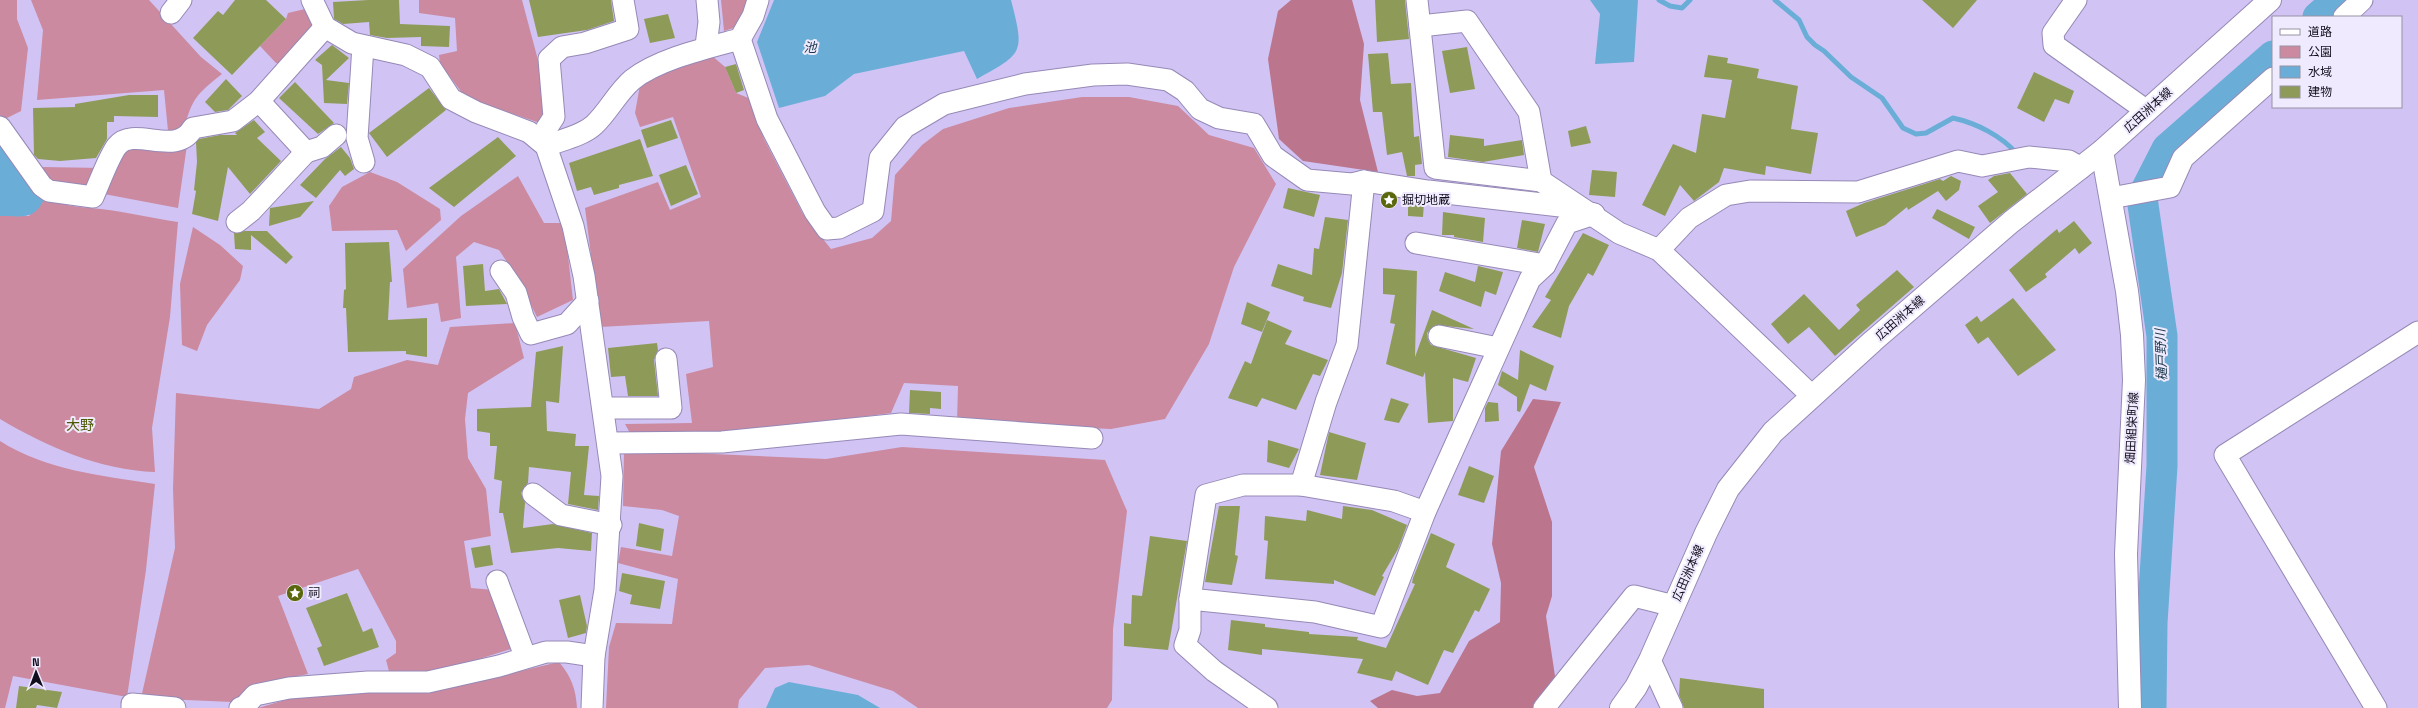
<svg xmlns="http://www.w3.org/2000/svg" width="2418" height="708" viewBox="0 0 2418 708" font-family="'Space Grotesk','Noto Sans JP',sans-serif">
<rect width="100%" height="100%" fill="#d1c4f4"/>
<g fill="#cb8aa0">
<polygon points="0,0 17,0 17,19 28,48 21,111 7,118 0,118"/>
<path d="M31 0H149L201 57 222 74C197 94 193 97 184 128L168 131 164 90 37 100 43 30Z"/>
<polygon points="419,0 522,0 542,75 546,105 540,123 466,98 440,64 439,55 457,51 455,18 419,13"/>
<polygon points="721,0 754,0 740,26 724,31"/>
<polygon points="305,9 317,27 282,65 276,63 260,46 286,19 288,13"/>
<polygon points="710,54 725,67 736,93 751,99 764,139 803,214 831,249 872,238 891,221 895,175 922,145 943,129 1009,108 1082,97 1129,97 1178,106 1209,135 1254,148 1276,184 1234,267 1209,344 1165,419 1111,429 957,422 958,386 904,383 891,413 715,436 631,435 625,424 692,423 686,374 713,367 709,321 600,327 585,208 658,182 670,210 701,197 673,117 640,127 635,113 640,85 683,63"/>
<polygon points="134,145 187,145 178,208 104,194 120,155"/>
<polygon points="42,167 104,168 92,188 48,183"/>
<polygon points="370,172 397,182 440,209 441,220 406,251 397,230 332,231 329,206 342,187"/>
<polygon points="518,176 544,223 562,223 567,247 573,300 537,317 517,277 499,250 474,242 456,257 461,318 441,322 438,303 407,308 403,269 461,216"/>
<path d="M45 197C64 207 81 207 101 209 127 212 152 218 178 222L170 317 152 428 155 472C100 470 47 447 0 419V216H29Z"/>
<polygon points="193,227 220,245 243,266 240,280 207,325 197,351 182,345 180,284"/>
<polygon points="515,323 524,358 468,393 465,419 468,458 486,489 491,536 464,541 471,588 494,590 511,649 441,671 390,675 386,660 396,653 396,641 358,569 278,596 308,674 258,684 232,702 141,698 175,548 173,489 176,393 319,409 351,389 354,377 407,360 438,365 450,327"/>
<path d="M0 441C45 470 103 476 155 484L146 570 127 697 13 676 5 708H0Z"/>
<polygon points="902,447 1105,460 1127,511 1113,629 1112,700 1107,708 918,708 893,691 809,665 765,668 739,700 738,708 606,708 609,647 616,623 672,624 678,579 618,563 621,547 672,556 679,516 662,510 623,506 624,450 826,459"/>
<path d="M559 662C571 676 576 689 577 708H258L302 695 444 689Z"/>
</g>
<g fill="#bb758d">
<polygon points="1291,0 1352,0 1364,44 1360,100 1378,172 1303,161 1279,139 1268,59 1278,11"/>
<polygon points="1533,399 1561,402 1534,467 1552,522 1552,596 1546,616 1555,676 1550,708 1378,708 1370,701 1392,690 1417,696 1440,693 1469,641 1500,622 1501,583 1492,544 1501,451"/>
</g>
<g fill="#6aaed8">
<path d="M774 0H1011C1025 54 1023 53 977 79L964 51 854 74 825 96 779 108 757 42Z"/>
<polygon points="1590,0 1638,0 1634,62 1595,64 1600,14"/>
<path d="M0 141 45 197C35 221 23 216 0 216Z"/>
<polygon points="789,682 858,695 880,708 766,708 775,688"/>
</g>
<g fill="none" stroke-linecap="round" stroke-linejoin="round">
<g stroke="#6aaed8" stroke-width="5">
<polyline points="1659,0 1670,6 1682,8 1690,0"/>
<path d="M1775 0 1799 20 1807 37 1815 45 1824 51 1851 77 1882 98 1903 128 1916 134 1926 133 1953 118C1976 123 2002 136 2017 154"/>
</g>
<g stroke="#6aaed8" stroke-width="31">
<polyline points="2318,17 2338,0"/>
<polyline points="2151,708 2152,623 2162,466 2162,336 2142,198 2167,149 2273,56"/>
</g>
</g>
<g fill="#8e9b58">
<polygon points="235,0 266,0 286,19 232,75 193,38 218,11 223,15"/>
<polygon points="368,0 399,0 400,24 450,26 449,47 421,46 421,37 387,38 370,35 369,22 343,24 334,19 333,2"/>
<polygon points="529,0 611,0 614,21 587,30 538,37"/>
<polygon points="1375,0 1405,0 1409,39 1377,42"/>
<polygon points="1922,0 1977,0 1953,28"/>
<polygon points="668,14 675,38 650,43 644,19"/>
<polygon points="332,45 349,58 326,80 349,83 347,104 324,103 322,65 315,60"/>
<polygon points="1467,47 1475,89 1450,93 1442,51"/>
<polygon points="1388,53 1391,84 1411,83 1414,137 1419,136 1422,164 1415,165 1415,176 1407,176 1402,152 1387,155 1382,112 1373,112 1368,54"/>
<polygon points="1708,55 1728,58 1727,63 1759,69 1757,78 1798,86 1791,129 1818,133 1811,174 1766,166 1765,175 1724,168 1719,182 1694,201 1680,185 1665,216 1642,205 1673,144 1696,153 1702,114 1725,118 1732,80 1704,77"/>
<polygon points="736,64 744,90 736,93 725,67"/>
<polygon points="2034,72 2074,91 2069,104 2055,99 2044,122 2017,108"/>
<polygon points="226,79 242,96 228,110 215,112 205,102"/>
<polygon points="295,82 334,123 318,134 279,98"/>
<polygon points="429,88 446,110 387,157 369,133"/>
<polygon points="129,95 158,95 158,117 114,116 114,122 107,122 107,139 96,158 60,161 38,159 34,155 33,108 75,107 75,104"/>
<polygon points="254,120 265,132 257,138 281,161 250,194 228,167 218,221 192,214 196,191 194,190 197,162 196,142 199,139 220,135 237,135 235,133"/>
<polygon points="671,120 678,138 647,148 641,130"/>
<polygon points="1586,126 1591,143 1571,147 1568,131"/>
<polygon points="1450,135 1484,139 1484,146 1522,140 1524,155 1483,162 1448,157"/>
<polygon points="498,137 516,156 454,207 429,188"/>
<polygon points="640,139 653,176 619,185 619,188 594,195 591,187 577,191 569,163"/>
<polygon points="341,147 350,158 354,169 345,176 340,170 316,198 300,185 325,159"/>
<polygon points="686,165 698,194 671,206 659,175"/>
<polygon points="1592,170 1617,172 1615,197 1589,195"/>
<polygon points="2010,173 2027,194 1990,223 1978,206 1998,192 1988,180 1994,176"/>
<polygon points="1951,176 1961,181 1959,190 1946,201 1938,191 1908,210 1907,207 1885,225 1856,237 1846,211 1864,203 1940,179 1943,181"/>
<polygon points="1288,188 1320,195 1314,217 1283,208"/>
<polygon points="1408,200 1424,203 1423,217 1408,216"/>
<polygon points="314,201 300,217 269,226 270,208"/>
<polygon points="1937,209 1975,227 1969,239 1932,218"/>
<polygon points="1443,212 1485,218 1483,242 1454,237 1454,235 1442,235"/>
<polygon points="1325,217 1348,220 1342,273 1331,308 1303,301 1304,297 1271,286 1278,264 1312,275 1314,248 1319,249"/>
<polygon points="1522,220 1545,224 1538,252 1517,248"/>
<polygon points="2074,221 2092,243 2079,254 2075,248 2045,274 2047,277 2026,292 2009,270 2057,229 2059,233"/>
<polygon points="245,231 267,231 293,257 286,264 251,235 251,250 235,249 234,233"/>
<polygon points="1583,233 1609,245 1593,276 1588,273 1569,306 1561,338 1532,327 1551,300 1545,297"/>
<polygon points="389,242 392,282 390,282 388,320 427,318 427,357 406,354 406,351 348,352 346,308 343,308 344,290 346,289 345,243"/>
<polygon points="483,264 485,291 499,289 507,304 466,306 463,266"/>
<polygon points="1478,266 1503,272 1496,295 1485,291 1481,307 1439,291 1445,272 1475,282"/>
<polygon points="1383,268 1417,271 1415,357 1432,310 1474,329 1436,325 1427,333 1428,340 1431,345 1476,358 1468,382 1453,378 1453,421 1428,423 1425,372 1423,377 1386,364 1395,324 1390,323 1395,295 1383,294"/>
<polygon points="1897,270 1914,287 1835,356 1809,327 1788,344 1771,324 1804,294 1839,330 1860,310 1856,305"/>
<polygon points="2013,298 2056,350 2018,376 1988,337 1978,344 1965,325 1977,316 1981,322"/>
<polygon points="1247,302 1270,312 1262,332 1241,324"/>
<polygon points="1267,320 1292,331 1285,344 1328,360 1320,376 1313,374 1296,410 1262,398 1257,407 1228,398 1245,361 1251,364"/>
<polygon points="657,343 658,350 654,360 658,396 628,396 625,376 611,377 608,348"/>
<polygon points="563,346 559,403 546,401 547,431 576,434 575,446 589,446 584,495 599,496 598,510 568,504 571,472 529,467 528,483 521,493 525,503 523,528 553,524 592,533 591,551 558,548 511,553 503,513 499,513 502,481 494,479 497,446 490,446 490,433 477,431 477,409 531,407 536,352"/>
<polygon points="1520,350 1554,366 1546,391 1530,384 1520,412 1517,411 1517,397 1498,385 1502,371 1518,380"/>
<polygon points="910,390 941,392 941,409 930,408 930,414 909,413"/>
<polygon points="1391,398 1409,404 1399,423 1384,420"/>
<polygon points="1488,402 1498,403 1499,421 1485,422 1485,408"/>
<polygon points="1329,432 1366,443 1357,480 1320,475"/>
<polygon points="1268,440 1299,449 1289,468 1267,462"/>
<polygon points="1469,466 1494,476 1484,503 1458,495"/>
<polygon points="1219,506 1240,506 1235,555 1238,556 1232,585 1205,582"/>
<polygon points="1343,506 1372,510 1407,525 1398,549 1382,576 1384,577 1375,596 1334,580 1334,584 1265,579 1268,541 1264,540 1265,516 1306,521 1307,510 1342,519"/>
<polygon points="639,523 664,529 661,551 636,546"/>
<polygon points="1431,533 1455,544 1446,567 1490,589 1479,612 1475,610 1453,653 1444,650 1428,685 1396,671 1392,681 1357,673 1363,659 1262,649 1262,655 1228,650 1231,620 1265,624 1265,627 1309,632 1309,634 1358,637 1357,640 1386,648 1415,584 1412,583 1413,578"/>
<polygon points="1150,536 1187,541 1168,650 1124,646 1124,623 1131,624 1132,595 1142,596"/>
<polygon points="490,545 493,565 475,568 471,548"/>
<polygon points="622,573 665,581 660,609 630,604 632,595 619,591"/>
<polygon points="347,593 363,632 372,628 379,647 324,666 317,648 322,646 306,608"/>
<polygon points="580,595 587,626 586,633 568,638 559,600"/>
<polygon points="1680,678 1764,689 1764,708 1684,708 1679,695"/>
<polygon points="19,686 62,692 57,708 37,705 36,708 16,708"/>
</g>
<g fill="none" stroke-linecap="round" stroke-linejoin="round">
<defs>
<g id="street">
<polyline points="312,0 325,27 352,43 406,55 430,67 451,99 476,112 529,132 546,146 573,226 584,276 612,476 605,590 594,656 592,708"/>
<polyline points="1417,0 1435,168 1541,181 1619,233 1659,250 1812,396"/>
<polyline points="2076,0 2053,33 2054,45 2147,111"/>
<polyline points="171,13 181,0"/>
<polyline points="2344,17 2362,0"/>
<polyline points="1420,26 1467,21 1529,112 1541,181"/>
<polyline points="740,39 767,119 815,212 827,229 839,228 873,211 880,158 905,127 944,104 1025,84 1093,75 1127,74 1168,80 1185,91 1200,109 1219,118 1254,124 1273,156 1307,180 1352,184 1364,181 1428,191 1569,207 1594,214"/>
<polyline points="363,46 357,138 364,162"/>
<polyline points="706,46 709,22 707,0"/>
<polyline points="259,101 306,152 322,147 336,135"/>
<path d="M0 127 42 186 49 191 93 197C99 184 109 156 117 146 134 125 176 158 193 128L233 121 259 101 325 27"/>
<polyline points="539,140 554,117 549,59 562,47 585,43 628,29 623,0"/>
<path d="M546 146C561 140 582 136 594 125 608 112 617 93 632 80 658 59 707 48 740 39L753 16 758 0"/>
<polyline points="2111,198 2170,187 2183,158 2273,78"/>
<polyline points="237,222 251,211 306,152"/>
<polyline points="1416,243 1545,265"/>
<polyline points="1659,250 1689,218 1726,195 1750,191 1858,192 1958,161 1982,166 2029,157 2069,161 2081,168"/>
<polyline points="501,271 516,293 523,317 531,334 567,324 588,301"/>
<polyline points="1439,336 1498,348"/>
<polyline points="604,408 671,408 666,359"/>
<polyline points="610,443 722,442 901,424 1092,438"/>
<polyline points="1301,485 1326,402 1347,345 1364,181"/>
<polyline points="533,494 561,515 611,525"/>
<polyline points="497,581 525,656"/>
<polyline points="1190,599 1206,495 1243,485 1301,485 1394,501 1425,512"/>
<polyline points="1650,660 1672,708"/>
<polyline points="132,708 132,704 175,708"/>
<polyline points="240,708 245,706 255,695 289,688 368,682 428,682 499,666 546,652 567,652 594,656"/>
<polyline points="1267,708 1214,671 1185,645 1190,630 1190,599 1315,612 1381,627 1425,512 1530,279 1545,265 1567,223 1594,214"/>
<polyline points="1544,708 1634,596 1674,606"/>
<polyline points="2376,708 2225,455 2418,332"/>
</g>
<g id="secondary">
<polyline points="2102,151 2127,291 2132,335 2134,380 2126,554 2130,708"/>
<polyline points="1621,708 1636,687 1650,660 1706,533 1728,489 1773,432 1873,341 2011,222 2102,151 2270,0"/>
</g>
</defs>
<use href="#street" stroke="#9689b6" stroke-width="23"/>
<use href="#secondary" stroke="#9689b6" stroke-width="24"/>
<use href="#street" stroke="#fff" stroke-width="21"/>
<use href="#secondary" stroke="#fff" stroke-width="22"/>
</g>
<defs>
<symbol id="sight-disc" viewBox="-11 -11 22 22"><circle r="9.5" fill="#5b670c" stroke="#efeafd"/><path d="M0-6L1.8-2.2L6-1.7L2.9 1.2L3.7 5.4L0 3.3L-3.7 5.4L-2.9 1.2L-6-1.7L-1.8-2.2Z" fill="#fff"/></symbol>
</defs>
<g fill-rule="evenodd">
<use href="#sight-disc" x="1379" y="190" width="20" height="20"/>
<use href="#sight-disc" x="285" y="583" width="20" height="20"/>
</g>
<g text-anchor="middle" dominant-baseline="central" stroke-width="4" stroke-linejoin="round" paint-order="stroke">
<g font-size="12" fill="#120d1d" stroke="#efeafd">
<text transform="translate(2148 110) rotate(-42)">広田洲本線</text>
<text transform="translate(1900 318) rotate(-41)">広田洲本線</text>
<text transform="translate(2132 428) rotate(-87)">畑田組栄町線</text>
<text transform="translate(1688 573) rotate(-66)">広田洲本線</text>
</g>
<g font-size="12" fill="#120d1d" stroke="#efeafd" text-anchor="start">
<text x="1402" y="200">掘切地蔵</text>
<text x="308" y="593">祠</text>
</g>
<g font-size="13" font-style="italic" fill="#183649" stroke="#efeafd">
<text x="810" y="47">池</text>
<text transform="translate(2161 355) rotate(-92)">樋戸野川</text>
</g>
<g font-size="14" fill="#4d5802" stroke="#efeafd">
<text x="80" y="425">大野</text>
</g>
</g>
<rect x="2272" y="16" width="130" height="92" fill="#efeafd" stroke="#9792a3"/>
<rect x="2280" y="29" width="20" height="6" fill="#ffffff" stroke="#9792a3"/>
<text x="2308" y="36" font-size="12" fill="#120d1d">道路</text>
<rect x="2280" y="46" width="20" height="12" fill="#cb8aa0" stroke="#9792a3"/>
<text x="2308" y="56" font-size="12" fill="#120d1d">公園</text>
<rect x="2280" y="66" width="20" height="12" fill="#6aaed8" stroke="#9792a3"/>
<text x="2308" y="76" font-size="12" fill="#120d1d">水域</text>
<rect x="2280" y="86" width="20" height="12" fill="#8e9b58" stroke="#9792a3"/>
<text x="2308" y="96" font-size="12" fill="#120d1d">建物</text>
<g transform="translate(36 672) rotate(359)" stroke="#efeafd" stroke-width="3" paint-order="stroke">
<path d="M0-3L7 15L0 10L-7 15Z" fill="#120d1d"/>
<text y="-6" font-size="11" font-weight="bold" text-anchor="middle" fill="#120d1d">N</text>
</g>
</svg>
